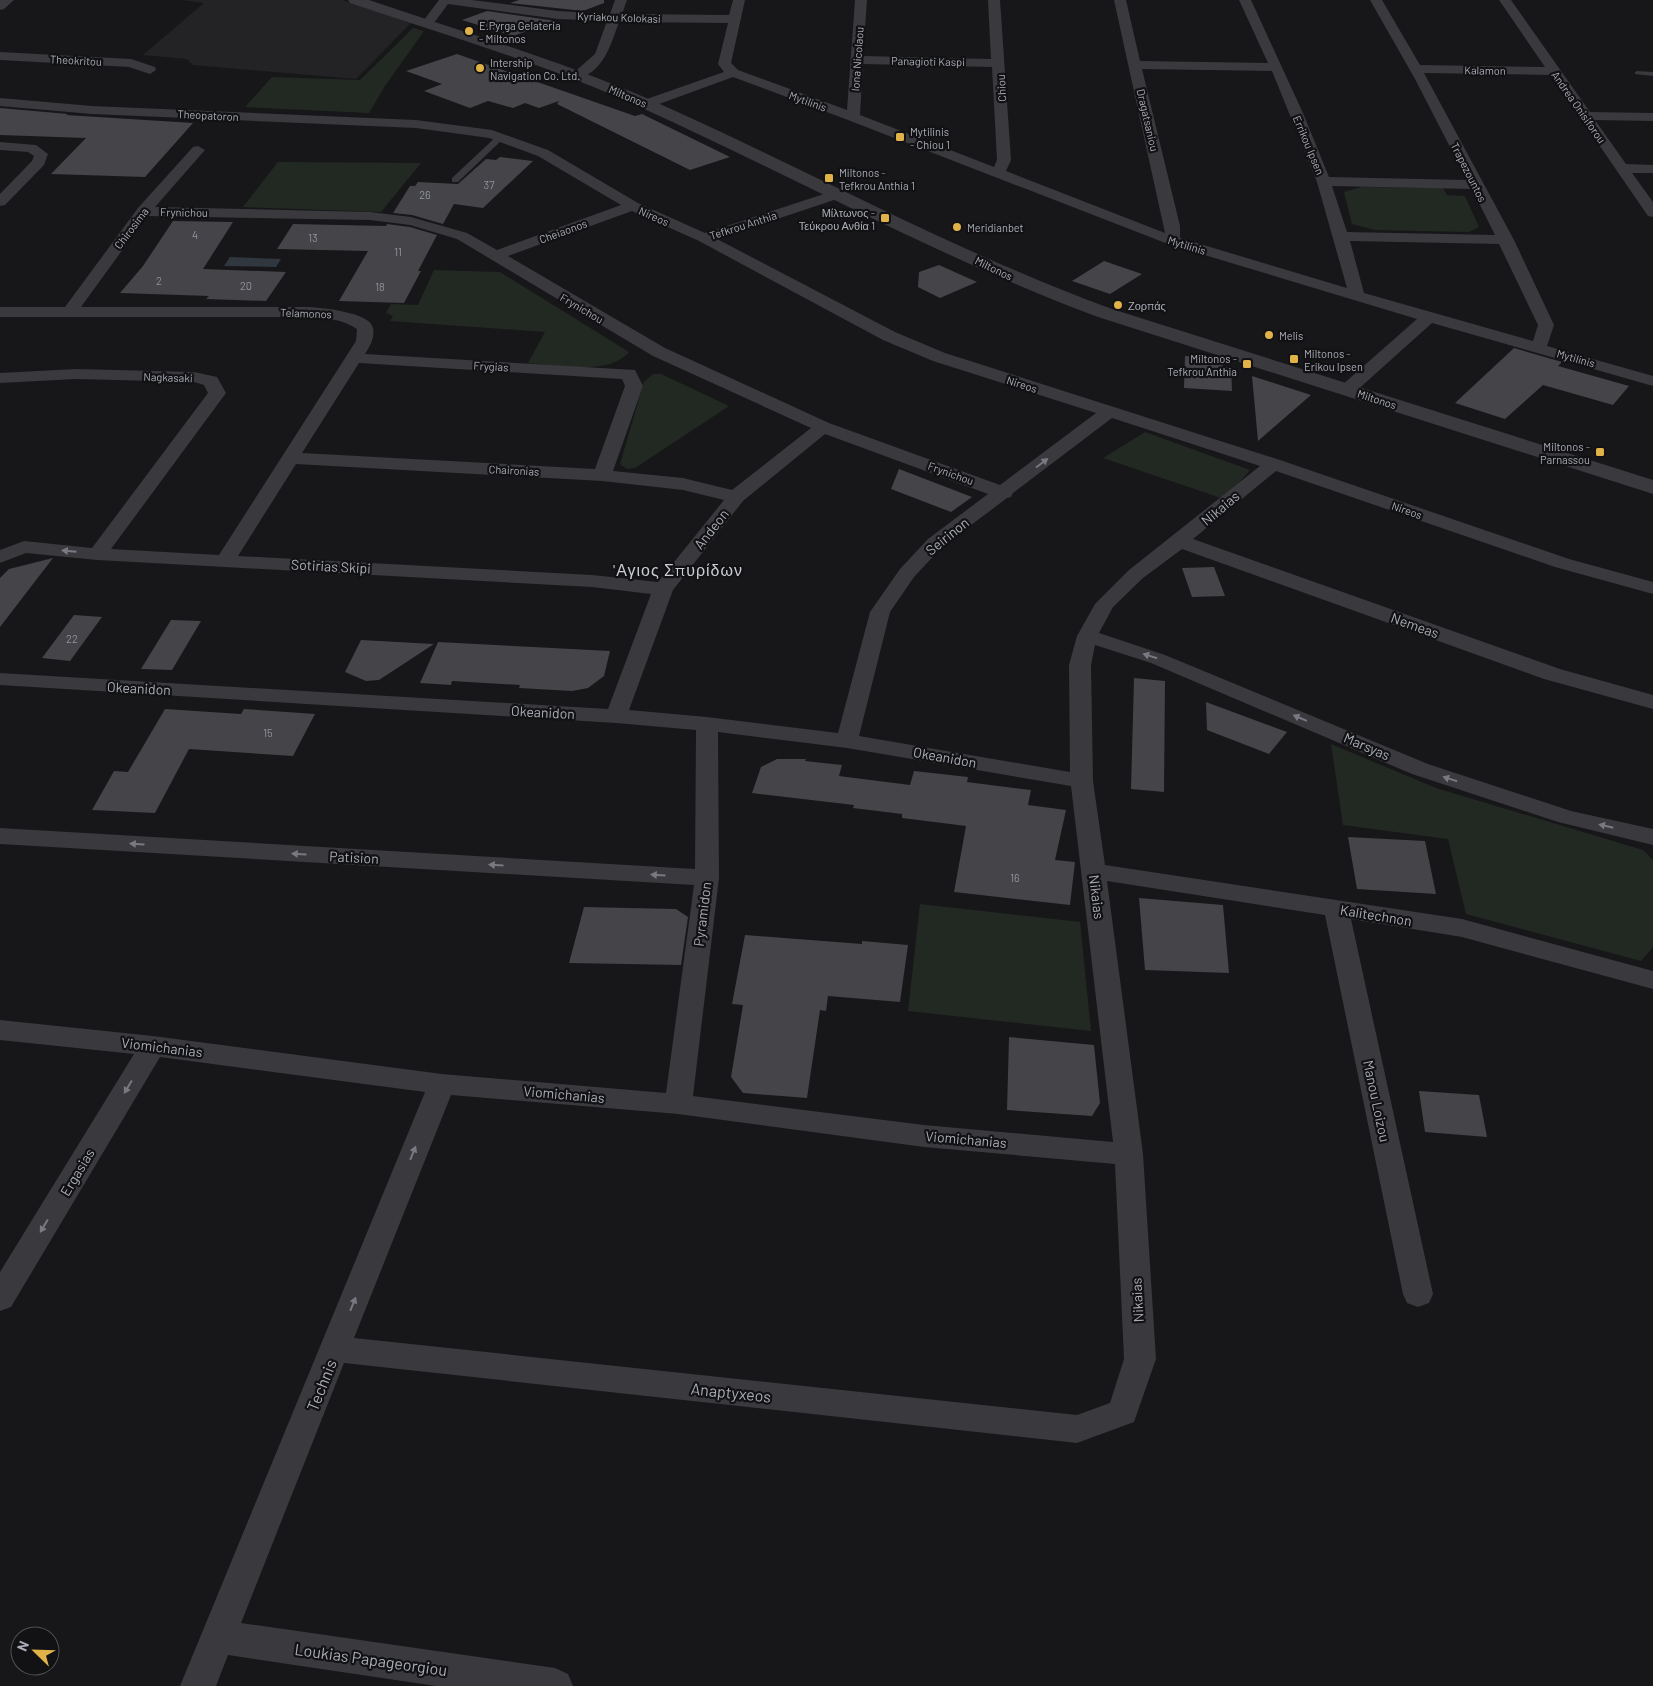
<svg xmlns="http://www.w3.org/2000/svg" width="1653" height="1686" viewBox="0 0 1653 1686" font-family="Barlow,sans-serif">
<rect width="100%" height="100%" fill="#171719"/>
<polygon fill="#232326" points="182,0 342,0 412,22 356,79 193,65 187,59 143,55 204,3"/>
<g fill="#222923">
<polygon points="413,28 424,31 385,86 369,113 245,107 272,77 360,80"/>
<polygon points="278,162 421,163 381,212 243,207"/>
<polygon points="1361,187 1443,188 1447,195 1465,196 1479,227 1469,232 1375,230 1352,224 1344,192"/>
<path d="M434 270 500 272 629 352C609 376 556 365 528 363L545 332 390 321 393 316 386 313 391 304 418 305Z"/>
<polygon points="653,374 661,374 729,406 635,468 627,469 620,464 644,382"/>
<polygon points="1145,432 1250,470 1224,499 1103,458"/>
<polygon points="1331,744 1436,788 1643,850 1653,860 1653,947 1641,961 1466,914 1448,839 1343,825"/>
<polygon points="920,904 1080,922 1091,1031 908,1011"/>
</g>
<polygon fill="#30373e" points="230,257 281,259 276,267 224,266"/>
<g fill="#444449">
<polygon points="519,0 604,0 604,3 583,11 510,3"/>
<polygon points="487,11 556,21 513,36 462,20"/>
<polygon points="457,54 635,116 642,114 730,157 690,170 557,104 559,101 539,108 525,103 513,108 488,101 470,108 424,91 442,84 406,71"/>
<polygon points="0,108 68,114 66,115 193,123 145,177 51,174 86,138 0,135"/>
<polygon points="500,157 533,161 483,208 454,204 443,224 412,215 393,213 410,186 415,186 418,182 458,184 486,159 496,160"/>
<polygon points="173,221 233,222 203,269 286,272 266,301 206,299 209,296 120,293 143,266"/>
<polygon points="293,224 386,226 387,224 410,227 437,235 418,271 421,271 404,303 339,301 368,251 277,249"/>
<polygon points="1104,261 1142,274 1110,294 1072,281"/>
<polygon points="939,265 977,282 940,298 918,287 919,272"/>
<polygon points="1514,348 1562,362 1558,366 1629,386 1613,405 1543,385 1505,419 1455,403"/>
<polygon points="1185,356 1211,358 1211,362 1223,363 1223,367 1231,368 1232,391 1184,388"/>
<polygon points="1252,376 1311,395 1258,441"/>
<polygon points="899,469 972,497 951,512 891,489"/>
<polygon points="53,558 0,627 0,578 9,569"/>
<polygon points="1214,567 1225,596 1192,597 1182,568"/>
<polygon points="74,615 102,617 70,661 42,658"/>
<polygon points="171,620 201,621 172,670 141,669"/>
<polygon points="361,640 434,644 379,680 366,681 345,672"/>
<polygon points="438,642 533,647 610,651 604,676 588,688 572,691 519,688 520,685 452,681 451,685 420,683"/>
<polygon points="1134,678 1165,681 1164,792 1131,789"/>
<polygon points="1206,702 1287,732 1269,754 1207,730"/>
<polygon points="165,709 241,714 244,709 315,714 293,756 189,749 155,813 92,810 114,771 128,772"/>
<polygon points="777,759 806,759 805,761 842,765 839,776 910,785 914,771 968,777 967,782 1031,790 1028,805 1066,810 1055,860 1075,862 1070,905 954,892 966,826 902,818 902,814 853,808 854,805 752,793 761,767"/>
<polygon points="1348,837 1425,841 1436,894 1357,889"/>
<polygon points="1139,898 1223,905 1229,973 1145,970"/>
<polygon points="584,907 676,909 688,917 681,965 569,963"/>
<polygon points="745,935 862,944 862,941 908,945 900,1002 828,996 826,1011 820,1010 807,1098 743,1093 731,1077 743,1005 732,1004"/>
<polygon points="1009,1037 1094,1045 1100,1103 1092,1116 1007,1110"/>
<polygon points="1419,1091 1479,1095 1487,1137 1425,1132"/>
</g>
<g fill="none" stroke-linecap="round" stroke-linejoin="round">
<g fill="#39393e" fill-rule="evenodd">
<polygon points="1637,71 1653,72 1653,76 1635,74 1635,72"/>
<polygon points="498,135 505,137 458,182 452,182 452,178"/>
</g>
<g fill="#39393e" fill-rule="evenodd">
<polygon points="0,0 14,0 4,9 0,10"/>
<path d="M439 0H472L558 11 610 14 615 0H627L622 14 729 15 733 0H745L731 63 738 70 847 110 855 0H867L863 56 991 59 988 0H1000L1011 160 1006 171 1165 233 1114 0H1126L1140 61 1268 63 1239 0H1251L1303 113 1329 177 1467 180 1415 79 1370 0H1382L1420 65 1545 67 1499 0H1511L1590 112 1653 113V121L1595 120 1626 164 1653 165V173H1632L1653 202V217L1648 216 1551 75 1424 73 1514 240 1554 325 1547 346 1653 376V386L1432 323 1354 393 1348 394 1342 393 1339 389 1342 385 1417 319 1168 244 848 120 733 77 651 107H641L639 104 641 101 724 72 718 64 728 23 619 22C611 44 604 72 577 79L571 75 595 54 607 21 558 19 448 4 431 27H423L421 24ZM863 64 992 67 997 160 994 167 860 115ZM1142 69 1272 71 1317 182 1347 288 1180 238V226ZM1332 186 1472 189 1495 235 1347 232ZM1350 241 1499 244 1538 325 1533 341 1364 293Z"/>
<polygon points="0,52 131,59 155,67 156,70 150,74 129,67 0,60"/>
<path d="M0 98 92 106 416 120 492 130 548 150 638 203 705 233 833 191H843L845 194 843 197 717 239 895 332 945 353 1280 460 1569 559 1653 582V594L1555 567 1276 471 1193 539 1560 669 1653 695V709L1544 679 1182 549 1143 578 1113 607 1099 633 1165 655 1428 764 1571 811 1653 829V845L1558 822 1412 774 1151 663 1095 645 1091 665 1093 781 1105 865 1462 919 1653 971V989L1462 937 1351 919 1433 1294 1429 1303 1418 1307 1407 1303 1403 1294 1325 915 1107 881 1143 1154 1156 1359 1134 1422 1077 1443 344 1363 241 1623 555 1668 568 1674 573 1686H436L228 1655 216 1686H180L425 1092 160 1057 11 1307 0 1311V1272L134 1054 0 1040V1020L153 1036 442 1074 666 1093 694 885 0 844V828L695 869 696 730 616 723 0 685V673L608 709 651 594 592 587 97 560 26 553 0 563V550L24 541 92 548 208 393 204 385 194 382 76 379 0 383V373L76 369 194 372 217 377 226 393 111 549 219 555 356 341 357 329C342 319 326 318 309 317H0V307H65L138 208 193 147 198 146 205 150 155 207 370 212 411 217 467 233 497 250 621 205 538 156 489 138 416 128 92 114 0 106ZM632 211 699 241 883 340 933 361 1096 413 1000 485 829 423 665 348 508 256ZM147 216 370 220 410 225 457 239 653 356 811 428 732 490 683 478 613 471 643 386 635 370 365 354C370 346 375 338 373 328 370 312 322 308 309 307H81ZM359 363 622 379 625 386 595 469 302 453ZM1112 418 1260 466 1129 570 1095 604 1077 636 1069 665 1070 772 859 736 890 612 914 577 942 547 1007 498 1011 497 1013 493ZM825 434 988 494 928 539 900 569 870 612 838 733 707 717 629 710 673 590 743 501ZM296 464 602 481 683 490 724 500 658 582 592 575 238 556ZM718 732 847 748 1071 786 1113 1142 924 1125 693 1096 719 878ZM451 1095 678 1114 924 1147 1115 1164 1124 1359 1110 1403 1077 1415 354 1338Z"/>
<polygon points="0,142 36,145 48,154 44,165 5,205 0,206 0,194 32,161 34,156 28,152 0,150"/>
</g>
<path fill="#39393e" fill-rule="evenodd" d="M348 0H369C463 32 559 60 651 100 805 168 953 251 1112 309L1653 480V494L1098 317C942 259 794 177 642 108 548 65 448 36 350 3Z"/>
</g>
<defs><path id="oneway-solid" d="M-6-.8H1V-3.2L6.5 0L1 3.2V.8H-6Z" transform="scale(1.25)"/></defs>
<g fill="#787981">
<use href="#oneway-solid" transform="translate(1042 463) rotate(-37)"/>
<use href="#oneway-solid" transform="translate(69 551) rotate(-175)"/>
<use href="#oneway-solid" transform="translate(1150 656) rotate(-162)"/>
<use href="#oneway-solid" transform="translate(1300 718) rotate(-157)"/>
<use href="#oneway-solid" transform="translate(1450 779) rotate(-162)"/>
<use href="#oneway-solid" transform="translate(1606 826) rotate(-167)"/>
<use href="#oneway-solid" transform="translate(137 844) rotate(-177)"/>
<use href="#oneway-solid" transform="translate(299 854) rotate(-177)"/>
<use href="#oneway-solid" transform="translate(496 865) rotate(-177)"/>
<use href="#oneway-solid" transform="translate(658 875) rotate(-177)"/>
<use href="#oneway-solid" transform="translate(128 1087) rotate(121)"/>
<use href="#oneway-solid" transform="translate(413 1153) rotate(-68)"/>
<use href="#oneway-solid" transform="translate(44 1226) rotate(121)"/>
<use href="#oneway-solid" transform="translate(353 1304) rotate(-68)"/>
</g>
<g fill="#e0b248" stroke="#121214" stroke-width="2">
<circle cx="469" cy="31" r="5"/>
<circle cx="480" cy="68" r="5"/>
<rect x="895" y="132" width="10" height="10" rx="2.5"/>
<rect x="824" y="173" width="10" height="10" rx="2.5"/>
<rect x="880" y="213" width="10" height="10" rx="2.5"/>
<circle cx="957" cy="227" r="5"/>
<circle cx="1118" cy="305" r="5"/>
<circle cx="1269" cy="335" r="5"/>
<rect x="1289" y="354" width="10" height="10" rx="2.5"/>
<rect x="1242" y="359" width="10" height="10" rx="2.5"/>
<rect x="1595" y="447" width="10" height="10" rx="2.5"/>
</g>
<g text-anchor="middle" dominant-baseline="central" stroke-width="4.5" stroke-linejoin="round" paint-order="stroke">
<g font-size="11" fill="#abaeb8" stroke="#121214">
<text transform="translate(619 17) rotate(2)">Kyriakou Kolokasi</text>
<text transform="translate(857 59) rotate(-86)">Iona Nicolaou</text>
<text transform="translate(76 60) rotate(3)">Theokritou</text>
<text transform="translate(928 61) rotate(1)">Panagioti Kaspi</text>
<text transform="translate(1485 70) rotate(1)">Kalamon</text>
<text transform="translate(1001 88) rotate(-93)">Chiou</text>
<text transform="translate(628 96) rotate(23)">Miltonos</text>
<text transform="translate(808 101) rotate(20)">Mytilinis</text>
<text transform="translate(1579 107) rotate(55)">Andrea Onisiforou</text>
<text transform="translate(208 115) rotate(3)">Theopatoron</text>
<text transform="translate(1148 120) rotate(77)">Dragatsaniou</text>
<text transform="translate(1309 145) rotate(67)">Errikou Ipsen</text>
<text transform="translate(1469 172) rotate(63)">Trapezountos</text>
<text transform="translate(184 212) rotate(1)">Frynichou</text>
<text transform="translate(654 216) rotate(24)">Nireos</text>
<text transform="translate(743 225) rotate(-18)">Tefkrou Anthia</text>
<text transform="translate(131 228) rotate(-53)">Chirosima</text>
<text transform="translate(563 231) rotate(-20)">Cheiaonos</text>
<text transform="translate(1187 245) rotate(17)">Mytilinis</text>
<text transform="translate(994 268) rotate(26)">Miltonos</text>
<text transform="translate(582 308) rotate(30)">Frynichou</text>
<text transform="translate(306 313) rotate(2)">Telamonos</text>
<text transform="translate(1576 358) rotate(16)">Mytilinis</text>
<text transform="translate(491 366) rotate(3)">Frygias</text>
<text transform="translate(168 377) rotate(2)">Nagkasaki</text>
<text transform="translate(1022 384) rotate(18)">Nireos</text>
<text transform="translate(1377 399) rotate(18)">Miltonos</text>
<text transform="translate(514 470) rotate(3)">Chaironias</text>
<text transform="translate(951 473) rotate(20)">Frynichou</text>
<text transform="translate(1407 510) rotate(19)">Nireos</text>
</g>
<g font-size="11" fill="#abaeb8" stroke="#121214" text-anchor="start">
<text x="479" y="25">E.Pyrga Gelateria<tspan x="479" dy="13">- Miltonos</tspan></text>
<text x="490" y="62">Intership<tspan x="490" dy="13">Navigation Co. Ltd.</tspan></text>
<text x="910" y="131">Mytilinis<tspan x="910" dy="13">- Chiou 1</tspan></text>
<text x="839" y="172">Miltonos -<tspan x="839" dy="13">Tefkrou Anthia 1</tspan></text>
<text x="875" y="212" text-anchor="end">Μίλτωνος -<tspan x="875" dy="13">Τεύκρου Ανθία 1</tspan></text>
<text x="967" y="227">Meridianbet</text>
<text x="1128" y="305">Ζορπάς</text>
<text x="1279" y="335">Melis</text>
<text x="1304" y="353">Miltonos -<tspan x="1304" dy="13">Erikou Ipsen</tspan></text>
<text x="1237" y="358" text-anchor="end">Miltonos -<tspan x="1237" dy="13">Tefkrou Anthia</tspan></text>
<text x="1590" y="446" text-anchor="end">Miltonos -<tspan x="1590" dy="13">Parnassou</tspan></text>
</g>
<g font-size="11" fill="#91949c">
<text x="489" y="184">37</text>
<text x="425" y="194">26</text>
<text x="195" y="234">4</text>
<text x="313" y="237">13</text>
<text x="398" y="251">11</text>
<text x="159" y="280">2</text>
<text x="246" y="285">20</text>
<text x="380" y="286">18</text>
<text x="72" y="638">22</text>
<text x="268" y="732">15</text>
<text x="1015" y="877">16</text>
</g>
<g font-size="14" fill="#abaeb8" stroke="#121214">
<text transform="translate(1220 508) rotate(-40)">Nikaias</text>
<text transform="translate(711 529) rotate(-52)">Andeon</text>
<text transform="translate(947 536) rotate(-39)">Seirinon</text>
<text transform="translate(331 566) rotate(3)">Sotirias Skipi</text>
<text transform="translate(1415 625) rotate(20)">Nemeas</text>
<text transform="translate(139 688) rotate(3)">Okeanidon</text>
<text transform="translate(543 712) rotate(3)">Okeanidon</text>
<text transform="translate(1367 746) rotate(23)">Marsyas</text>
<text transform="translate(945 757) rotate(10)">Okeanidon</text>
<text transform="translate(354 857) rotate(3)">Patision</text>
<text transform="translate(1097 897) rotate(83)">Nikaias</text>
<text transform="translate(702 914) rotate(-83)">Pyramidon</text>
<text transform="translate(1376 915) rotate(9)">Kalitechnon</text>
<text transform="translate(162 1047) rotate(7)">Viomichanias</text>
<text transform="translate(564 1094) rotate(5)">Viomichanias</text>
<text transform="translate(1377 1101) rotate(78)">Manou Loizou</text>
<text transform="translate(966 1139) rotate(5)">Viomichanias</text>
<text transform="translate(77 1172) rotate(-59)">Ergasias</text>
<text transform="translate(1137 1300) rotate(-93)">Nikaias</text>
</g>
<g font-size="16" letter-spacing="1" fill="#cbcdd4" stroke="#121214">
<text x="678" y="569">'Αγιος Σπυρίδων</text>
</g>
<g font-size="16" fill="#abaeb8" stroke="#121214">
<text transform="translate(321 1385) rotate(-68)">Technis</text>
<text transform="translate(731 1392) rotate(6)">Anaptyxeos</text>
<text transform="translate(371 1659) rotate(8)">Loukias Papageorgiou</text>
</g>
</g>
<g transform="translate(35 1651) rotate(293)"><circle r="24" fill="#121214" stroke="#4f5056"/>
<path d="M0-4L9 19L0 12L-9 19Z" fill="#e0b248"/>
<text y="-8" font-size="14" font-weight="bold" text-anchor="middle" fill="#abaeb8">N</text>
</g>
</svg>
